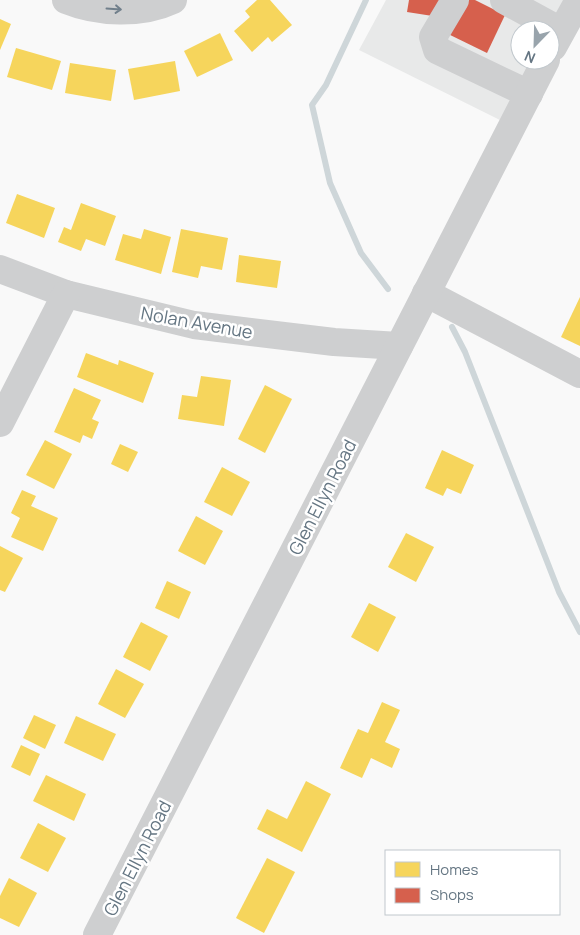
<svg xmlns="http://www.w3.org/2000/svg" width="580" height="935" viewBox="0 0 580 935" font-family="Manrope,sans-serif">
<rect width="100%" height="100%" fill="#f9f9f9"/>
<polygon fill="#e8e9e9" points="386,0 575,0 550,30 520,30 520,60 544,60 510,125 359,50"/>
<g fill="#f6d55c">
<polygon points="257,0 270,0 292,25 272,42 268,37 252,52 234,31 250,17 245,11"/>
<polygon points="0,19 11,24 0,50"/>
<polygon points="220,33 233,60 197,77 184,51"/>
<polygon points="16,48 61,61 52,90 7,77"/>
<polygon points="175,61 180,91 134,100 128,69"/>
<polygon points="70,63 116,70 111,101 65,93"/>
<polygon points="17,194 55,208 44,238 6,223"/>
<polygon points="81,203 116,216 105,246 86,239 81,251 58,242 64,227 71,230"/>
<polygon points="144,229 171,237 161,274 115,260 123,234 141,239"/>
<polygon points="181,229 228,238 222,270 201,266 198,278 172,272"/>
<polygon points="239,255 281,261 277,288 236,282"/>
<polygon points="580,297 580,346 561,337"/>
<polygon points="86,353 118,365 119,360 154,373 143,403 77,377"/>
<polygon points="201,376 231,380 224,426 178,419 182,395 197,397"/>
<polygon points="265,385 292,399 265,453 238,439"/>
<polygon points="74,388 101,400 92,419 99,422 92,439 83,435 80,443 54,432"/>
<polygon points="45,440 72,454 54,489 26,475"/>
<polygon points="120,444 138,452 128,472 111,464"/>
<polygon points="442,450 474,465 461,494 447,488 443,496 425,488"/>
<polygon points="222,467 250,482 232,516 204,502"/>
<polygon points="22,490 36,496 31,506 58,518 43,551 11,537 20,518 11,513"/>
<polygon points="196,516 223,531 205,565 178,551"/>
<polygon points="406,533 434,547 416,582 388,567"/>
<polygon points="0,546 23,558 5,592 0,590"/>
<polygon points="167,581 191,592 179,619 155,608"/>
<polygon points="369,603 396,617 378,652 351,637"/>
<polygon points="141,622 168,636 150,671 123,657"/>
<polygon points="116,669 144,684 125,718 98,704"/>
<polygon points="382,702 400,710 385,742 400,749 392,768 371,758 362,778 340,768 358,729 368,733"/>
<polygon points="34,715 56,725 45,749 23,738"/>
<polygon points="76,716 116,734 103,761 64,743"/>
<polygon points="21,745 40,754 30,776 11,767"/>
<polygon points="46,775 86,794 74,821 33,801"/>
<polygon points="306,781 331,794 302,852 257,829 267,809 287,819"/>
<polygon points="38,823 66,838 48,872 20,858"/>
<polygon points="267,858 295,872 264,933 236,918"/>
<polygon points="9,878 37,893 19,927 0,918 0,896"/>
</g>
<g fill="#d6604d">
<polygon points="409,0 442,0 439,17 407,12"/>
<polygon points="459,0 475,0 505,15 487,53 444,32"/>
</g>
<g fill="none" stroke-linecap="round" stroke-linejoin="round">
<g stroke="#ced6d9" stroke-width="6">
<polyline points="366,0 326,85 312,105 330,183 361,253 388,289"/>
<polyline points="452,327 465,352 559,592 580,632"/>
</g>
<g stroke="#cecfd0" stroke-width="28">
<path d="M66 0C98 13 141 15 173 0"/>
<polyline points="455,0 433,37 437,50 529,94"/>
<polyline points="504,0 561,31"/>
<polyline points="553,47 579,0"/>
<polyline points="0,269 66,294 194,325 334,342 399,346"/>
<polyline points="426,293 580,374"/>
<polyline points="0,423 66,294"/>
<polyline points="97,935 546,60"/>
</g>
</g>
<defs><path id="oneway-shaft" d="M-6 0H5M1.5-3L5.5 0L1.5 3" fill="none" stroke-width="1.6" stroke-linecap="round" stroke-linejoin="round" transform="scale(1.25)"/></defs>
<use stroke="#707f8b" href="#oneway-shaft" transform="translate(114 9) rotate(4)"/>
<g text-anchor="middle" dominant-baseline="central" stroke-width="5" stroke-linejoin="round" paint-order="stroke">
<g font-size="18" fill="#657683" stroke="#fff">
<text transform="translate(197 322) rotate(10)">Nolan Avenue</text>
<text transform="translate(322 497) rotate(-63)">Glen Ellyn Road</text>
<text transform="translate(137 858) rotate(-63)">Glen Ellyn Road</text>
</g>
</g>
<rect x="385" y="850" width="175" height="65" fill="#ffffff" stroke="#c1c8cd"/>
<rect x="395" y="862" width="25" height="15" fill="#f6d55c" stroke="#c1c8cd"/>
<text x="430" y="875" font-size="15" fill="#657683">Homes</text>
<rect x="395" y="888" width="25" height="15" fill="#d6604d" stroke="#c1c8cd"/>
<text x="430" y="900" font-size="15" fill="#657683">Shops</text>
<g transform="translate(535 45) rotate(203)"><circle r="24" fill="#ffffff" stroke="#c1c8cd"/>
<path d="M0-4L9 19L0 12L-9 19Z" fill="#99a4ac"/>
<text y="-8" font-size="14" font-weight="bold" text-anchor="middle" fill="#657683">N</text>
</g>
</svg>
